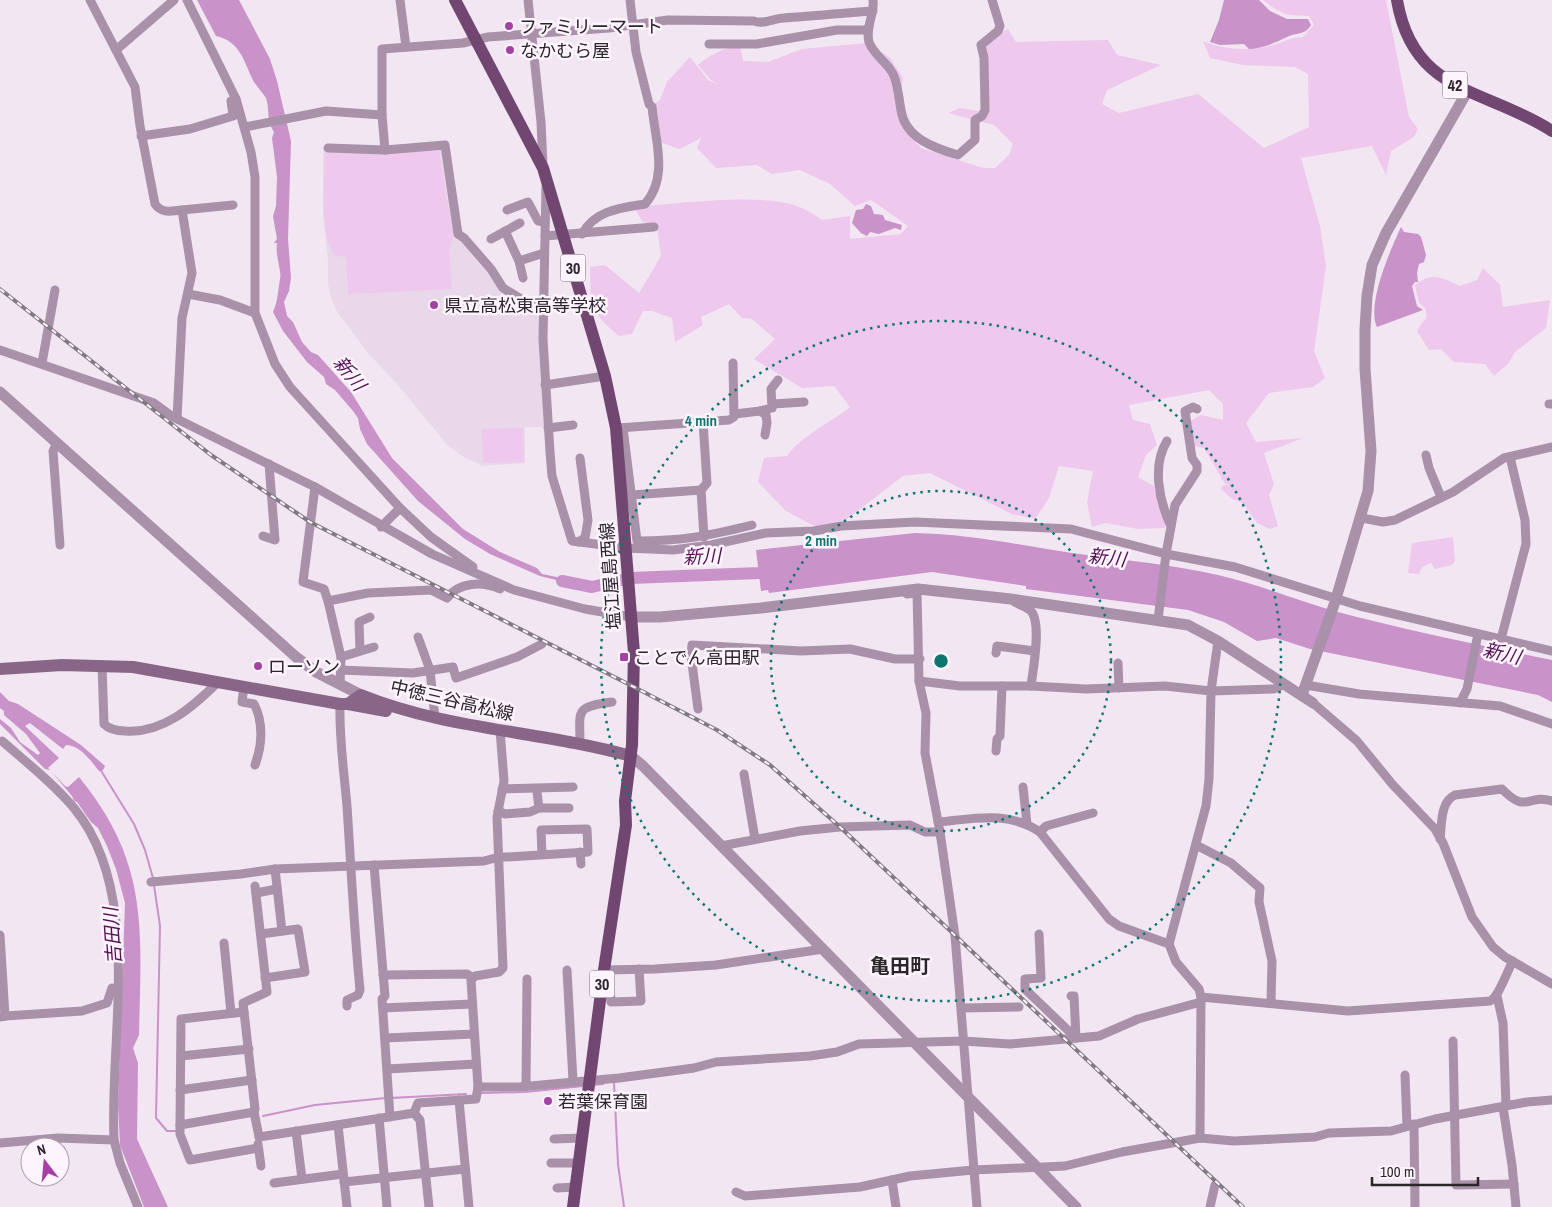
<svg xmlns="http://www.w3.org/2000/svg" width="1552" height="1207" viewBox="0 0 1552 1207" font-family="'Archivo Narrow','Noto Sans JP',sans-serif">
<rect width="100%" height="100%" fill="#f2e6f2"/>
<polygon fill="#e9d8e9" points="443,147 462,238 502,289 538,308 544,427 525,427 525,463 483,466 465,458 448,446 404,392 368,353 336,310 331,298 328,284 328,261 323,214 323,150 385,151"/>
<g fill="#eec8ed">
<path d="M1263 0H1386L1409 117 1418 129 1414 137 1391 151 1386 175 1372 146 1301 158 1320 226 1326 266 1314 351 1325 378 1313 387 1269 393 1246 423 1256 442 1303 438 1264 453 1274 484 1269 495 1278 526 1270 529 1257 523 1243 503 1232 499 1221 489 1222 486 1230 484H1225L1204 448 1193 446 1187 423 1201 415 1223 420V404L1209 390 1129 405 1133 420 1150 424 1157 445 1146 455 1138 477 1154 486 1159 508 1166 517 1165 528 1138 529 1105 523 1092 527 1087 502 1093 471 1059 466 1049 498 1035 519 1012 514 930 473 903 476 847 519 816 527 786 511 758 482 764 458 787 456C801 436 830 423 850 407L834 386 802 388 754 359 775 339 752 319 742 318 729 304 701 317 703 325 675 342 672 318 652 311H643L632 334 619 336C588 310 591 306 590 267L605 265 639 293 661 256 657 226 643 222 634 207C675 204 767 191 802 208 809 211 816 216 822 220L850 216V239L901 234 908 226 871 200 855 206 830 184 800 170 772 174 757 165 716 168 697 148 702 136 698 140 679 149 660 142 654 104 660 100 667 82 690 57 708 80 717 84 710 79 698 65C711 54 724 48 740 45L743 61 768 62 802 49 868 43 890 58 903 78 899 99 904 129 921 148 983 168H995L1009 155 1013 144 994 125 948 113 960 108 983 112 986 40 1008 29 1016 42 1108 40 1117 55 1161 65 1107 90 1102 104 1119 113 1198 94 1264 148 1309 127 1308 74 1295 67 1243 65 1210 58 1203 41C1224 50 1252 52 1273 45 1284 42 1291 37 1303 37L1314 25 1309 16C1286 16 1282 15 1263 0Z"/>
<path d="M439 150 453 236 449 250 452 289 348 294 346 257 336 256C318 237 325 178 325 151L381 153Z"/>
<path d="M1483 268 1500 285 1503 307 1550 300 1546 328 1515 352 1508 364 1494 376 1485 364 1454 362 1441 349 1429 350 1417 331 1427 316 1425 308 1419 303 1415 285C1433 271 1442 278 1460 286L1477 280Z"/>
<polygon points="523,428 524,462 483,463 482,429"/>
<polygon points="1453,537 1455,561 1452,565 1435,569 1431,563 1422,567 1419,574 1408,573 1412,543"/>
</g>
<g fill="#c992c8">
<path d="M197 0H239L270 59 277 81 291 141 288 239 291 278 289 291 284 302 287 316 293 322 302 342 311 352 318 355 351 392 392 458 463 529 500 552 537 568 542 574 581 582 576 585 540 576 490 554 465 539 418 501 367 444 360 429 358 418 353 411 335 390 326 384 324 377 307 362 283 331 273 312C278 302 278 289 280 279 282 271 275 256 277 243H274L277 239 273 216 276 206 277 177 272 138 274 132C266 121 270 110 266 98 263 93 258 88 254 82 244 63 241 41 216 36Z"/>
<path d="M1224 0H1259L1270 11 1287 19H1308L1311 25C1304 36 1297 32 1287 37 1274 43 1264 48 1249 49L1244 44 1220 45 1210 42 1219 20Z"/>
<polygon points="866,204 871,206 874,214 883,215 885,220 902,225 901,230 895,228 879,234 870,232 867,236 861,233 852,223 856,210 863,209"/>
<path d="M1401 227 1404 232 1418 234 1421 237 1426 255 1424 262 1419 264 1417 273 1418 282H1415L1412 286 1417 306 1423 310 1377 327C1366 304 1391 249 1401 227Z"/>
<path d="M915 533C968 534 1020 545 1072 553 1121 560 1170 564 1218 575 1258 584 1295 600 1334 611 1406 630 1479 645 1552 660V702L1538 695 1310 649 1276 638 1257 641 1224 622 1188 610 1026 589V586L932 572 769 593 768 590 761 591 756 550Z"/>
<path d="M0 692 9 701 18 704 81 745 105 766 103 770 99 771C91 761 80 745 66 745L63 749 30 723 25 726 59 758 48 768 65 786 68 787 79 777C150 864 141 930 139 1035L133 1048 138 1063 137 1139 168 1207H144L120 1145 118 1104 125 903 116 869 107 846 98 828 91 822 77 802 74 801 72 796 50 770 45 769 0 724V719L11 728 20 742 38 755 40 753 26 734 4 715V711L0 708Z"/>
</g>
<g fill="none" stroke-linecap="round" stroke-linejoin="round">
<g stroke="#c992c8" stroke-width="2">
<polyline points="100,769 134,824 145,850 153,878"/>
<polyline points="154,885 160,926 156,1118 167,1131 176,1131"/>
<polyline points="614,1082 618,1164 624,1207"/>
<polyline points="593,1085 603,1084"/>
<polyline points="482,1093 525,1092 583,1086"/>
<polyline points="391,1098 466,1094"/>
<polyline points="263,1116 315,1105 386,1098"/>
</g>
<polyline stroke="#c992c8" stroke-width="12" points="562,581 592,587 631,578 759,573 775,570"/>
<g stroke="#a991a9" stroke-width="9">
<path d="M90 0 135 87 140 126 155 204C162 214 171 211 182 210L192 273 182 318 177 419"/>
<polyline points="187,0 236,99 251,152 255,177 255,313 275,364 290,387 400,508 431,537 473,567"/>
<polyline points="400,0 406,47"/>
<polyline points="528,0 541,122 543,166"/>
<path d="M873 0C875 14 865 27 869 42 874 56 889 63 894 76 898 86 899 99 901 110 905 138 934 148 958 155L975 140V120L982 116 985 110 984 58 981 45 998 31 1000 26 992 0"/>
<polyline points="709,44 757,44 837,30 868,30"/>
<polyline points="116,50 174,0"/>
<polyline points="245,127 326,111 382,115"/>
<polyline points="141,136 190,129 233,116 231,101 236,99"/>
<polyline points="328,148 385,150 445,145 458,234 464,238 491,269 503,288 523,300 543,306"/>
<path d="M385 150 382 115V49L463 43 488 37 609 28 668 20 754 21C762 25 775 18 784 18 814 16 844 13 873 11"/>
<polyline points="546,186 543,339 550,452 552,476 572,541 626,548 673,550 711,545 766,533 814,531 841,526 915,522 1071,529 1166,554 1235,567 1360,606 1552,651"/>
<polyline points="182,210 233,205"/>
<polyline points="507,210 528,202 538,221 545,222"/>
<polyline points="505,231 519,261 523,278"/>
<path d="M582 234C595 210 621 208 645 204 669 177 655 139 652 107L649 104 636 52 630 0"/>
<polyline points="545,236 654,227"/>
<polyline points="491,239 520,223"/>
<polyline points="519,261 544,253"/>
<polyline points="188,294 220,300 255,313"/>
<polyline points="0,350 154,403 173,417 315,487 432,554 514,590 585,609 631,617"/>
<polyline points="42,363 55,290"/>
<polyline points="545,385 605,376"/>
<polyline points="773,404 804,402"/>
<polyline points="1549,404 1552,404"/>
<polyline points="760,411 772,408 771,389 778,380"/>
<polyline points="735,414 760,411 766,415 767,423 765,435"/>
<polyline points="703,422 729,420 734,417 733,363"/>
<polyline points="548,428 573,425"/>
<polyline points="618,428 703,422 707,483 701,490 704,537"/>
<path d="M623 428 637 541C682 541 708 536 752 525"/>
<path d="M1167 441C1152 465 1159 500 1170 524"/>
<polyline points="57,443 53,451 60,545"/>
<polyline points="1426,455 1429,468 1441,497"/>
<polyline points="315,487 303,582 324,589 328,601 341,657 340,685"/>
<polyline points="632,495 701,490"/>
<polyline points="1362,518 1383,522 1395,520 1453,492 1504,458 1552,447"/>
<polyline points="381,527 400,508"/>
<polyline points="263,536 275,540 269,464"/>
<polyline points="578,542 585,538 588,520 580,458"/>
<polyline points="907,594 917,593 919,681 926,713 925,753 940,832 955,936 977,1207"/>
<path d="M1011 599C1017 605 1026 606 1031 611 1042 623 1033 670 1031 686"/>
<path d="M328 601 368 593 431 590 447 598C459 582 482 581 500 589"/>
<polyline points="1158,620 1166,554 1175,505 1197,471 1197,465 1192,458 1185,411 1193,407 1197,409"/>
<polyline points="418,637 430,670 435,718"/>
<polyline points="1501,639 1526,544 1525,520 1510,457"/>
<polyline points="360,651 359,622 370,617"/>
<polyline points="996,653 997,646 1035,651"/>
<polyline points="341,657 374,647"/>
<polyline points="1118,663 1119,688"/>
<path d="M102 665 104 724C110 730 117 731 125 731 162 734 193 707 218 682"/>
<polyline points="340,670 413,673 453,667 456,678 517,657 542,644"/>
<polyline points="919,681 960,686 1031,686 1086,689 1165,686 1211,691 1274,689 1283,685"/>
<polyline points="1306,685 1359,694 1500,706 1552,724"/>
<path d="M244 686 242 702 254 704C264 723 262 746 255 765"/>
<polyline points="1313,703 1357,741 1393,785 1435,829 1443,843 1472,917 1493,947 1505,957 1552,984"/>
<polyline points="1460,703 1467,689 1478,634"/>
<path d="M340 704C339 739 344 771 347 806 351 867 354 929 360 990L358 995 347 1000V1006"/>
<polyline points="698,709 691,656 692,645 801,651 850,649 895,659 920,659"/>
<polyline points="500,730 504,781 497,817 503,968 499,972 475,976 471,980 478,1087 519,1087 619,1078 694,1068 716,1062 810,1056 837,1052 859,1044 963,1041 1010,1044 1099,1036 1138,1019 1201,1002"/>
<path d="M2 741C26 762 53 783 74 808 144 893 109 1037 114 1140L120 1163 138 1207"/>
<path d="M580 744C580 710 574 707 612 702"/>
<polyline points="996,751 997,739 1000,736 1002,686"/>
<polyline points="744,774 755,839"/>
<polyline points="1023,787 1027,824"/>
<polyline points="502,789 573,787"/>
<polyline points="537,792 539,808"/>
<polyline points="498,811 505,814 530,812 539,808 569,808"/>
<path d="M938 822C974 819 1007 810 1040 832L1109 919 1119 926 1169 944 1176 962 1199 989 1201 997 1200 1138"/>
<polyline points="1040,832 1046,826 1093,813"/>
<path d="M1440 839C1442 824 1440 802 1455 795L1502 789C1527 815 1528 793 1552 801"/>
<polyline points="1196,845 1231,863 1260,888 1259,902 1272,961 1271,1002"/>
<polyline points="721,846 800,831 840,827 910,825 925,832 940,832"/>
<polyline points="580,852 581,864"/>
<polyline points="374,865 385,996 382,999 390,1117"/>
<polyline points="275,869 282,931"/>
<polyline points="151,882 241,874 275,869 484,861 499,857 507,857 588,852 587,829 541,830 542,855"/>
<polyline points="256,893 277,889"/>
<polyline points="261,934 298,929 305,972 265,978"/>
<polyline points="1039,934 1041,978 1025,979 1025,989 1076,1038"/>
<polyline points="0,935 5,1016 0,1017"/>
<polyline points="224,943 231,1013"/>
<polyline points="1169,944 1206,806 1209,779 1211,691 1218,641"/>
<polyline points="567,970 573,1081"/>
<polyline points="604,970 655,969 716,965 823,949"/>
<polyline points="609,970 611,1002 641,1001 639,969"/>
<polyline points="383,975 467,974 473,978"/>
<polyline points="1071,996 1074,996 1076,1038"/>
<polyline points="1497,996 1503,1023 1506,1106"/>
<path d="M1201 997 1348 1011 1490 1001C1499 997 1507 971 1513 961"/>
<polyline points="383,1008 472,1004"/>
<polyline points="962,1008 1019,1007"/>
<polyline points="244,1012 181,1019 180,1125 254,1112 259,1137 414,1113 418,1103 476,1099 478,1087"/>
<polyline points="5,1016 82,1011 107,1003 112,988"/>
<polyline points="385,1038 474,1034"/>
<polyline points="1453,1041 1456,1185 1514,1184"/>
<polyline points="181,1056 249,1049"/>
<polyline points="387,1069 476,1064"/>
<polyline points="1405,1075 1407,1126"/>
<polyline points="526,1086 527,979"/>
<polyline points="180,1090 252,1080"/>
<polyline points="459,1100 469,1207"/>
<polyline points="1503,1107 1512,1165 1516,1207"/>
<polyline points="254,1112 255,1109 243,1003 267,992 255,886"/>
<polyline points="414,1113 420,1120 429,1207"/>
<polyline points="379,1118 387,1207"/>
<polyline points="1414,1124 1415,1207"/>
<polyline points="180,1125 180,1134 190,1160 258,1148"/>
<polyline points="338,1125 347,1207"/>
<polyline points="296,1131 302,1179"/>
<polyline points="554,1139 582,1138"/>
<polyline points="0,1143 58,1138 114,1140"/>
<polyline points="258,1144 261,1166"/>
<polyline points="551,1163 579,1163"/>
<polyline points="892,1180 896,1207"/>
<polyline points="344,1182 465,1169"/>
<polyline points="274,1183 343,1174"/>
<polyline points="557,1188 576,1187"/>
<polyline points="736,1192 745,1196 860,1187 910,1176 973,1170 1065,1166 1122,1152 1200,1138 1234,1141 1315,1137 1329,1133 1391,1131 1435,1119 1527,1102 1552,1100"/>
<polyline points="1210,1207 1215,1185"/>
</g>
<g stroke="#a991a9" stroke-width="11">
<polyline points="0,392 296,657 316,672 361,695"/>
<polyline points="631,617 660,617 761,608 918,589 1011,599 1188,625 1218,641 1313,703"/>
<polyline points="1302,695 1335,602 1368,491 1371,451 1365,369 1365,329 1367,296 1372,265 1386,233 1467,92"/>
<polyline points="631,756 643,766 1076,1207"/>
</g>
<g stroke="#896688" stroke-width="12">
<path d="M0 669 62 665 133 667 340 704H348L361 695C447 730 542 731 631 756"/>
<polyline points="348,704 386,711"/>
</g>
<g stroke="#714771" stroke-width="12">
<polyline points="455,0 543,168 605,376 616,428 634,653 632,745 625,801 626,825 604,970 573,1207"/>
<path d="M1397 0C1413 95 1486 88 1552 131"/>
</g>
<defs>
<polyline id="rail" points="0,289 211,455 310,522 634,687 717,730 770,765 840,827 1243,1207"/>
</defs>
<use href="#rail" stroke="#827a82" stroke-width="4"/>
<use href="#rail" stroke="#fef4fe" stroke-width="2" stroke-dasharray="5.5" stroke-linecap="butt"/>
</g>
<g fill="none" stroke="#0f766e" stroke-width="2.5" stroke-dasharray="2.5 5">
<circle cx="941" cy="661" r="170"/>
<circle cx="941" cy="661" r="340"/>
</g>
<g fill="#a440a6" stroke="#fef4fe" stroke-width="2">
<circle cx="509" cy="26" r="5"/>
<circle cx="510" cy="50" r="5"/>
<circle cx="434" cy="305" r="5"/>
<rect x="619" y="652" width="10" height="10" rx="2.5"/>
<circle cx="258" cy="666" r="5"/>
<circle cx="548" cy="1101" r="5"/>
</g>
<g text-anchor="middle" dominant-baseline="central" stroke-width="5" stroke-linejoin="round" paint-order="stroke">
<g fill="#fef4fe" stroke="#6a646a" stroke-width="1">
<rect x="1442.5" y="71.5" width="25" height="27" rx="4"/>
<rect x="560.5" y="254.5" width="25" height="27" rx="4"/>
<rect x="589.5" y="970.5" width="25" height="27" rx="4"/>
</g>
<g font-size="16" font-weight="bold" fill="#2a262a">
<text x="1455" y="85">42</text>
<text x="573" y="268">30</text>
<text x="602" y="984">30</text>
</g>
<g font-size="18" fill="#2a262a" stroke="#fef4fe" text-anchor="start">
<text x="519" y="26">ファミリーマート</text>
<text x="520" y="50">なかむら屋</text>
<text x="444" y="305">県立高松東高等学校</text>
<text x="634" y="657">ことでん高田駅</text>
<text x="268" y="666">ローソン</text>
<text x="558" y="1101">若葉保育園</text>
</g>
<g font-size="18" fill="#2a262a" stroke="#fef4fe">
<text transform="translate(610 576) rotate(-94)">塩江屋島西線</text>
<text transform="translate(452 700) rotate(13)">中徳三谷高松線</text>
</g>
<g font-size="19" font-style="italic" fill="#541255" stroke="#fef4fe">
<text transform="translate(350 373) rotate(51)">新川</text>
<text transform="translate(702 556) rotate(-2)">新川</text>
<text transform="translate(1107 557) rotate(7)">新川</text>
<text transform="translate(1502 653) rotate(13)">新川</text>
<text transform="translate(112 936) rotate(-94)">吉田川</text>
</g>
<g font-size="20" font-weight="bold" fill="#2a262a" stroke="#fef4fe">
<text x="900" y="965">亀田町</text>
</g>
</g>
<circle cx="941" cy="661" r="8" fill="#0f766e" stroke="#fef4fe" stroke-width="2.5"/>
<g font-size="15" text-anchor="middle" font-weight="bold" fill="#0f766e" stroke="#fef4fe" stroke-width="5" stroke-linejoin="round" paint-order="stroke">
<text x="701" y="426">4 min</text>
<text x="821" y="546">2 min</text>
</g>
<g transform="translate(45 1162) rotate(344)"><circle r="24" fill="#fef4fe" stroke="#a9a2a9"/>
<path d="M0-4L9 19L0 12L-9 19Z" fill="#a440a6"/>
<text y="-8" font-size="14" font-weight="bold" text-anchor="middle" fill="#2a262a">N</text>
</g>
<path d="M1372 1177v8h106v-8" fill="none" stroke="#2a262a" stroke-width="2.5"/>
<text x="1380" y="1177" font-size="15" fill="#2a262a" stroke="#fef4fe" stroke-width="4" paint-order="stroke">100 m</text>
</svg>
